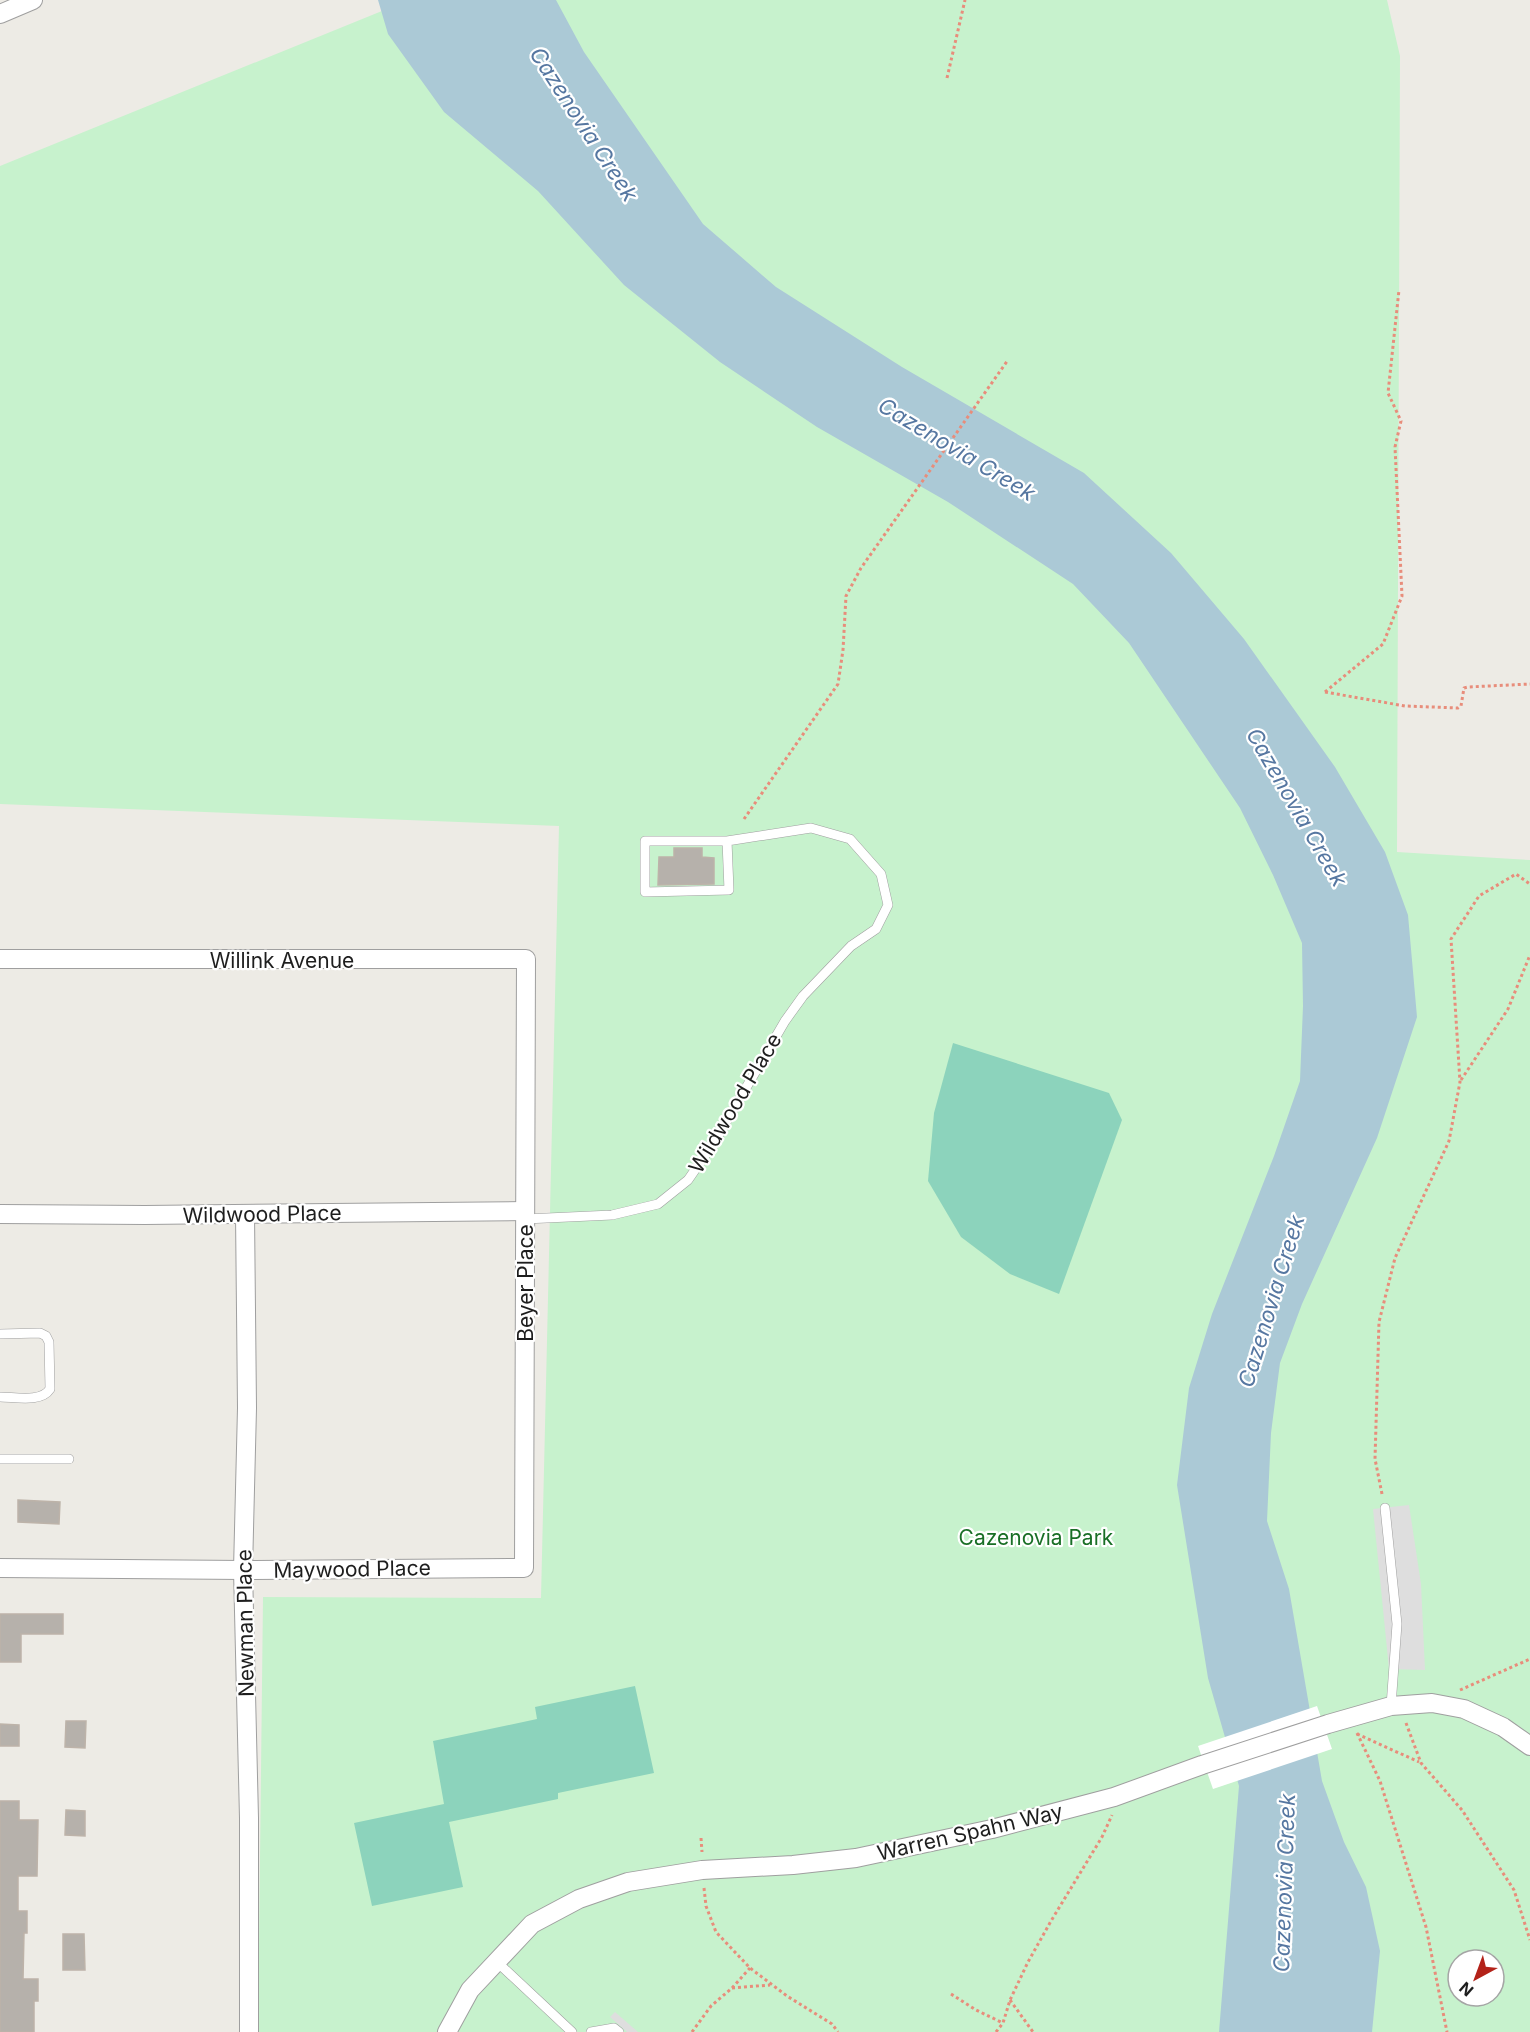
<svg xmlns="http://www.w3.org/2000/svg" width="1530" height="2032" viewBox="0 0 1530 2032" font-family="Inter,sans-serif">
<rect width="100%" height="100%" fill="#edebe5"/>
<path fill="#c7f2cd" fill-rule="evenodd" d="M409 0H1387L1400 56 1397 852 1530 860V2032H258L263 1597 541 1598 559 826 0 804V166ZM1458 1960H1494V1996H1458Z"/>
<g fill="#8cd3bc">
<polygon points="953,1043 1109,1093 1122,1120 1059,1294 1010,1274 961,1237 928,1181 934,1113"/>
<polygon points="635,1686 654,1773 558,1793 558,1799 449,1822 463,1887 372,1906 354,1823 444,1804 433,1741 537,1719 535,1707"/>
</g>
<g fill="#dedede">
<polygon points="1409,1505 1421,1584 1425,1670 1389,1669 1373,1509"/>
<polygon points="615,2012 638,2032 627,2032 610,2017"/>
</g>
<polygon fill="#abc9d6" points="378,0 556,0 584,52 703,224 776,287 902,367 1084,473 1171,553 1244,639 1335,767 1385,852 1408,915 1417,1017 1377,1138 1302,1304 1280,1363 1271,1433 1267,1521 1289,1589 1322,1781 1344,1842 1366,1887 1380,1951 1372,2032 1219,2032 1239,1786 1208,1678 1177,1485 1189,1388 1212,1314 1274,1156 1300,1081 1303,1006 1302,943 1273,875 1240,808 1129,643 1073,584 948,502 817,427 720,362 624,285 538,191 444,112 388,34"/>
<polygon fill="#fff" points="1317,1706 1332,1749 1213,1789 1198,1746"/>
<g fill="#b6b1ab" stroke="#bdb3a9" stroke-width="1.5">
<polygon points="674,848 702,848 702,857 714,858 714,884 658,885 659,857 674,857"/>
<polygon points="18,1500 60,1502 59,1524 18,1522"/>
<polygon points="0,1614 63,1614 63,1634 21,1634 21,1662 0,1662"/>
<polygon points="66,1721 86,1721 85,1748 65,1747"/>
<polygon points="0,1724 19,1725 19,1746 0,1746"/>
<polygon points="0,1801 19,1801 19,1820 38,1820 37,1876 18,1876 18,1911 27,1911 27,1933 24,1933 23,1979 38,1979 38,2001 34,2001 34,2032 0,2032"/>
<polygon points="66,1810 85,1811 85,1836 65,1835"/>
<polygon points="63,1934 84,1934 85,1970 63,1970"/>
</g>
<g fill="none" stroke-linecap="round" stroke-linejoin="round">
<defs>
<g id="lane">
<polyline points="525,1219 612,1215 658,1204 688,1180 715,1141 785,1021 803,996 851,946 876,929 888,905 881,874 850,839 811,828 727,841 645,841 645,892 729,890 727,841"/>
<path d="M0 1334 40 1333 46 1336 49 1342 50 1389C41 1403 15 1397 0 1397"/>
<polyline points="0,1459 69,1459"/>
<polyline points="1385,1508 1397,1624 1391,1706"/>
<polyline points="496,1961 572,2032"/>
<polyline points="591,2032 614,2028 619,2032"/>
</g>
<g id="street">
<polyline points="0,14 33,0"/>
<polyline points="0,959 526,959 524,1568 243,1570 0,1568"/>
<polyline points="0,1214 145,1215 525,1211"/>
<polyline points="245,1214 247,1408 243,1570 249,1818 249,2032"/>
<polyline points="447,2032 470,1990 532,1924 579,1899 628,1882 702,1870 793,1865 856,1858 992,1829 1114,1797 1202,1765 1328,1724 1391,1706 1432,1703 1464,1709 1503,1727 1530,1746"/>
</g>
</defs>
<use href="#lane" stroke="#9f9f9f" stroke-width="10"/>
<use href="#street" stroke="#9f9f9f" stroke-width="20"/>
<g stroke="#e88d7b" stroke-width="3" stroke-dasharray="3 3" stroke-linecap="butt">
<polyline points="947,78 965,0"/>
<polyline points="1325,692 1383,644 1402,596 1395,447 1401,421 1388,393 1399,290"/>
<polyline points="1325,692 1405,706 1458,708 1461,706 1464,688 1468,687 1530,684"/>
<polyline points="744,819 838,684 843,650 846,596 861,568 1008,360"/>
<polyline points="1461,1080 1508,1009 1530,955"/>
<polyline points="1382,1494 1375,1459 1379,1322 1395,1258 1449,1141 1460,1082 1451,939 1479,896 1516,874 1530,884"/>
<polyline points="1460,1690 1530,1659"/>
<polyline points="1406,1723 1421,1763 1462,1810 1514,1890 1530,1940"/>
<polyline points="1357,1733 1380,1781 1426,1927 1447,2032"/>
<polyline points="1357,1734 1419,1762"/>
<polyline points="701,1838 702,1852"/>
<polyline points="704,1888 706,1906 716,1932 750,1968 787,1996 832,2024 838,2032"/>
<polyline points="732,1988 770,1985"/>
<polyline points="951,1994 976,2010 1003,2023"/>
<polyline points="1010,2000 1033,2032"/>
<polyline points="692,2032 711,2006 732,1988 750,1968"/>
<polyline points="996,2032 1003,2023 1010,2000 1028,1962 1051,1921 1102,1837 1112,1815"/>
</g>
<use href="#lane" stroke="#fff" stroke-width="9"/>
<use href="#street" stroke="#fff" stroke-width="18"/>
</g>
<g text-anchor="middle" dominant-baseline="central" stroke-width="4.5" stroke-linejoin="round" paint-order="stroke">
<g font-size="21" fill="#1e1e1e" stroke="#fff">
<text x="282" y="960">Willink Avenue</text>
<text transform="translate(735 1103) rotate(-59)">Wildwood Place</text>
<text transform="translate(262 1214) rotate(-1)">Wildwood Place</text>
<text transform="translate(525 1283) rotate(-90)">Beyer Place</text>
<text transform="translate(352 1569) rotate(-1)">Maywood Place</text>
<text transform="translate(245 1623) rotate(-91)">Newman Place</text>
<text transform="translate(970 1832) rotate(-13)">Warren Spahn Way</text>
</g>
<g font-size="21" fill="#196f26" stroke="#fff">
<text x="1036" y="1537">Cazenovia Park</text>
</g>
<g font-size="22" font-style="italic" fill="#5677a1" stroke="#fff">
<text transform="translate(584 124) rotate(57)">Cazenovia Creek</text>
<text transform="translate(957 449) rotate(31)">Cazenovia Creek</text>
<text transform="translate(1297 807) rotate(60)">Cazenovia Creek</text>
<text transform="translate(1271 1301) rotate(-73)">Cazenovia Creek</text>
<text transform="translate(1284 1883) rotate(-88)">Cazenovia Creek</text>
</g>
</g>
<g transform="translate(1476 1978) rotate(221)"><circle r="28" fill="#ffffff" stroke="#a5a5a5" stroke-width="1.5"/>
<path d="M0-4.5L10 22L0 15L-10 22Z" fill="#b32219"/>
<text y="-9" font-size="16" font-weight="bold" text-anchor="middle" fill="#1e1e1e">N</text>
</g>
</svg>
